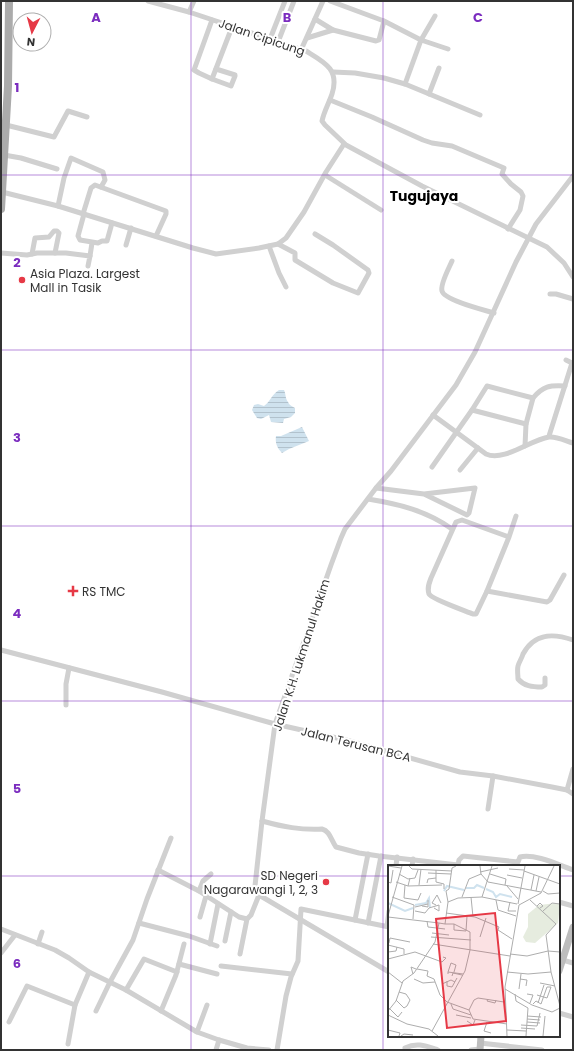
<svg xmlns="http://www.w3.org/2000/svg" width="574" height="1051" viewBox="0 0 574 1051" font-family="Poppins,sans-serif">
<defs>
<pattern id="water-rules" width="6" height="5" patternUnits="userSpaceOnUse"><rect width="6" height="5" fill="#cfe2ee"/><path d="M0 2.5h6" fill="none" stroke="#b2c2cd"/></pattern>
</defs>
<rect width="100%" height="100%" fill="#fff"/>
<g fill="url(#water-rules)">
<path d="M279 390H284C286 394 285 398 288 402 289 405 292 406 295 408V413L291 417 284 419 283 423 271 422 269 415 261 419 257 418 252 410 254 405 258 404 264 406C270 402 272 394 279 390Z"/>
<path d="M302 427 309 441 289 449 282 453C277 448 275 443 276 436H281Z"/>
</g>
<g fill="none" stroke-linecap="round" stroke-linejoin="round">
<g stroke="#d0d0d0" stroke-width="5">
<path d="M148 1 189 12 306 51C324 62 340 69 332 94 329 103 324 111 322 121L325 125 346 145 422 186 547 247 564 263 573 277"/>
<polyline points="189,12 194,1"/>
<polyline points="435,16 421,40 448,49"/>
<polyline points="315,19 333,30"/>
<polyline points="212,20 194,70 199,73 212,79 232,27"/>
<polyline points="384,21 421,40 405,84"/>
<polyline points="307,38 333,30 376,41 379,40 384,21 330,1"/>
<polyline points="270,39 285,1"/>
<polyline points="278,42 294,1"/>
<polyline points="301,50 323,1"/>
<polyline points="333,72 355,73 384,78 405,84 480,115"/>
<polyline points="212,79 231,86 235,76 235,75 216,69"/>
<polyline points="429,94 439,68"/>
<polyline points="330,100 372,117 423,140 432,143 452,146 504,168 502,174 511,184 521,192 523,196 520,210 508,229"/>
<polyline points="6,125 54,137 68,111 87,117"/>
<polyline points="4,155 21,158 57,169"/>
<polyline points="325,175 381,210"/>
<polyline points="2,192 58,206 193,248 216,254 259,248 278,244 286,238 304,212 326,172 344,144"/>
<polyline points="58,206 64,178 71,158 103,172 105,180 101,187"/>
<polyline points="83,214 91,188 95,185 166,211 166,214 156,236"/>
<polyline points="84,214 78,236 80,240 98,243 102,241 107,241 112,223"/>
<polyline points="278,244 295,253 295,260 333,283 358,293 369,273 368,270 333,245 315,234"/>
<polyline points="126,245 131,228"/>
<polyline points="269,246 279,273 286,287"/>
<polyline points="1,253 27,255 37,253 66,253 90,256 88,266"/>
<polyline points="32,254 35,238 49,237 54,231 57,231 59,233 55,253"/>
<polyline points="90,256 92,243"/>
<path d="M452 261C449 268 440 284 442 291 444 300 484 310 494 313"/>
<polyline points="550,294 556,294 573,299"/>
<path d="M533 398C543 386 550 385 565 386"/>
<polyline points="472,410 526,424"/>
<path d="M433 415 486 454C504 462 530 440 549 437 556 436 566 441 573 443"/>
<polyline points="549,436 572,363 566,360"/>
<polyline points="432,467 472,410 487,386 533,398 526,424 525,446"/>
<polyline points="460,470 478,448"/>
<polyline points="376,488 424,494 467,515 469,513 475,488 424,494"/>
<path d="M368 499C399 504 427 511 452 529"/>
<path d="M509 537 487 591 476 614H473C466 611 431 599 429 594 427 588 429 583 431 578L456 522 462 520 509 537 516 516"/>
<polyline points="487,591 547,602 550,600 564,575"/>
<polyline points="1,650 162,692 275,724 346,740 460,772 493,776 552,787 567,790 573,794"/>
<path d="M545 678V685L542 687C532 687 524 686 518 679 518 675 517 670 518 666 519 662 522 658 523 654 534 633 553 633 573 640"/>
<polyline points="66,705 66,684 69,668"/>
<polyline points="567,790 573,769"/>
<polyline points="488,809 493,776"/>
<path d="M262 821C284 827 300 830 322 829 330 831 331 840 336 847L359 853 379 856 458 865 459 860 463 856 518 862 520 857C534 853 559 865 573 870"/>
<polyline points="396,866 397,857"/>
<polyline points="412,866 413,859"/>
<polyline points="158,870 199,891 239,917 247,919"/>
<polyline points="199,891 203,881 211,874"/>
<polyline points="559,902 573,906"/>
<polyline points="200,917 206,896"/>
<polyline points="355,920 368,854"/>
<polyline points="139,923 189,936 217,946"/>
<polyline points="368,923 381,856"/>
<polyline points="387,926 389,911"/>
<polyline points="1,929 55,950 69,958 89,972 126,990 197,1032 219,1040 247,1048 269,1050"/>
<polyline points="225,941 231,912"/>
<polyline points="38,944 42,932"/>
<polyline points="210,944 218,904"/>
<polyline points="1,953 15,935"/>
<polyline points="240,954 247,919 251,915 259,895"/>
<polyline points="559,959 573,963"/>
<polyline points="179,964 217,974"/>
<polyline points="221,966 292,974"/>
<polyline points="389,972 259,895 256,892 255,886 262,821 275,724 331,565 341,538 345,529 376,488 391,471 456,385 475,352 516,262 536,224 573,176"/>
<polyline points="126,990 144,959 177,972"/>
<polyline points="96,1011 110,982 133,940 147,899 171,838"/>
<polyline points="161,1011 176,975 184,944"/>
<polyline points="559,1013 573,1017"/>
<polyline points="9,1022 27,986 75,1005"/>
<polyline points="197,1032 207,1005"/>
<polyline points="480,1043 542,1050"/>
<polyline points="68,1044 75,1005 89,972"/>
<path d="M405 1048C417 1042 426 1046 438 1050"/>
<polyline points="216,1050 219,1040"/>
<polyline points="277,1050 286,996 291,977 298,961 301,909 389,927"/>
<polyline points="471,1050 480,1049"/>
</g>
<g stroke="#bdbdbd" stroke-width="7">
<polyline points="559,971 573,927"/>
<polyline points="480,1050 481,1036"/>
</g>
<polyline stroke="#ababab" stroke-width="8" points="1,209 8,86 9,1"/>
</g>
<path fill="none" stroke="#7b2cbf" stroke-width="1" stroke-opacity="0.55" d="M191 1V1050M383 1V1050M1 175H573M1 350H573M1 526H573M1 701H573M1 876H389M559 876H573"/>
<g fill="#e63946" stroke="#fff" stroke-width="1.5">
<circle cx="22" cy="280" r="4"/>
<path d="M71 585h4v4h4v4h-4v4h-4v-4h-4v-4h4z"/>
<circle cx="326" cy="882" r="4"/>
</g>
<g text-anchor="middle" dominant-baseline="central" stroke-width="4" stroke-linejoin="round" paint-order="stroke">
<g font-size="12" fill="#333" stroke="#fff">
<text transform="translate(262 37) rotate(19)">Jalan Cipicung</text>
<text transform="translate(301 655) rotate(-72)">Jalan K.H. Lukmanul Hakim</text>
<text transform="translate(356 744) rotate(14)">Jalan Terusan BCA</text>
</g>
<g font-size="12" fill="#333" stroke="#fff" text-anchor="start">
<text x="30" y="273">Asia Plaza. Largest<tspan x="30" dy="14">Mall in Tasik</tspan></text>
<text x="82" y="591">RS TMC</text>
<text x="318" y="875" text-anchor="end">SD Negeri<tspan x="318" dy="14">Nagarawangi 1, 2, 3</tspan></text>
</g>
<g font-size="14" font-weight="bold" fill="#000" stroke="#fff">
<text x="424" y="196">Tugujaya</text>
</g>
</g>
<g transform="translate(388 865)">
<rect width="172" height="172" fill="#fff"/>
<path d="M169 38 172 40 170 58 147 78 138 77 135 72 140 62V49L151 40Z" fill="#e6ecdf"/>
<path fill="none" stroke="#cfe2ee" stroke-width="2" d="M78 23H86L89 20 96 23M98 24 105 27 108 32 112 29 124 32M56 26 59 21 76 25M0 38 17 46 25 43M27 40 38 38 41 33 42 43"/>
<path fill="none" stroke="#adadad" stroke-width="1" d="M0 1 13 3M21 1 24 4 64 6M92 1 93 9 100 17 153 27M104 1 94 32 129 39M121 4 136 5M48 5V17L56 19V24M136 6 172 19M92 7 110 3M40 8 63 9M11 9 20 14 27 13 30 5M102 9 118 14 117 20M119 10 134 13M0 17 3 18 5 5M8 17 20 21 22 13M39 18 40 14 48 13M17 20 16 33 30 35 33 28M31 20 33 4M20 21 54 20M119 21 130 34M143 25 146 10M148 26 151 12M155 26 160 29 172 28M4 32 26 40 25 54M74 32 81 14 93 9M83 32 85 52M108 35 110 45 128 51M142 35 168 59M60 37 58 26 61 24 64 3 68 1M122 37 120 46H128M130 39 137 1M48 40 44 38 49 30 53 38M131 40 153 28 166 1M34 41 40 42V35M149 41 152 38 155 41 152 43M27 42 40 39M27 46 37 48 41 43 51 40V46L46 43M155 46 164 38 172 39M58 48 87 52 111 62 110 65 124 74M0 51 14 1M0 52 51 58M39 56 40 62 57 64M66 59V65L78 66 79 51M168 59 158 70 163 107 172 141M44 68 61 70M43 72 83 75M92 72 98 53M1 78 2 73 22 77M45 79 122 91M0 80 16 84V89M0 87 8 86 9 82M122 89 139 91 160 86 172 87M0 94 27 87 54 97 58 93 55 92M29 104 40 106 39 111 46 114 52 130 59 137 81 145 85 154 119 159M0 107 14 118M60 107 63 98 68 100 66 107M119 107 140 109 163 107M25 109 23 102 28 104M60 109V107L75 109M64 111 65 108 74 110M26 114 35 118 47 117M132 114 139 115 138 121M59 116V121L64 122 69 113M152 118 167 121M54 119 63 115 67 117M117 124 144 140 164 147 172 143M131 124 133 109M11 127 18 129 22 135 19 141M127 129 128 136 140 143 138 171M139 129 145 130 142 138M149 130 159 133 163 122M100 134 99 136 107 138 108 135M8 135 16 143 19 141M150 138 156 120M63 139 65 144 83 150M145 139 148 136 153 139 159 122H163M0 142 10 152 14 147M81 145 86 135 90 133 116 137M0 146 8 136 15 116 26 108 47 77 51 58 57 59 60 37 70 33 94 32M0 150 19 159 41 164 50 171M68 150 83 153M139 151 153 152M139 154 152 155M79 156 85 160 87 155M99 157 96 166 103 168M139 157 152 158M133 160 149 161 152 148M133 163 147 164M0 165 12 168 11 171M119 165 138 166M44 166 77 106 82 85V67L66 59H57M13 171 16 169 25 170M119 171 117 122 131 40M155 171 157 151"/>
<path fill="#e63946" fill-opacity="0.15" stroke="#e63946" stroke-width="2" d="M107 48 118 156 59 163 48 54Z"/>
<rect width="172" height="172" fill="none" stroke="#333" stroke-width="2"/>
</g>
<g font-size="13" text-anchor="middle" font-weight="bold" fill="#7b2cbf" stroke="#fff" stroke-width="4" stroke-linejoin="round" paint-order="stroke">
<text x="96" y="22">A</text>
<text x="287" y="22">B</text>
<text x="478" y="22">C</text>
<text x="17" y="92">1</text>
<text x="17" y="267">2</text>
<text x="17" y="442">3</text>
<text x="17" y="618">4</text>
<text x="17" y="793">5</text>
<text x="17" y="968">6</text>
</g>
<rect width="574" height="1051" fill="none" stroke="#333333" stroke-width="4"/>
<g transform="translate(32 32) rotate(186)"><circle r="19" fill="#ffffff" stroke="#adadad"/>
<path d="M0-3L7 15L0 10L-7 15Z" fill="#e63946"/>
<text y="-6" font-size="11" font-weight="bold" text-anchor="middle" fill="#333333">N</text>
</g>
</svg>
